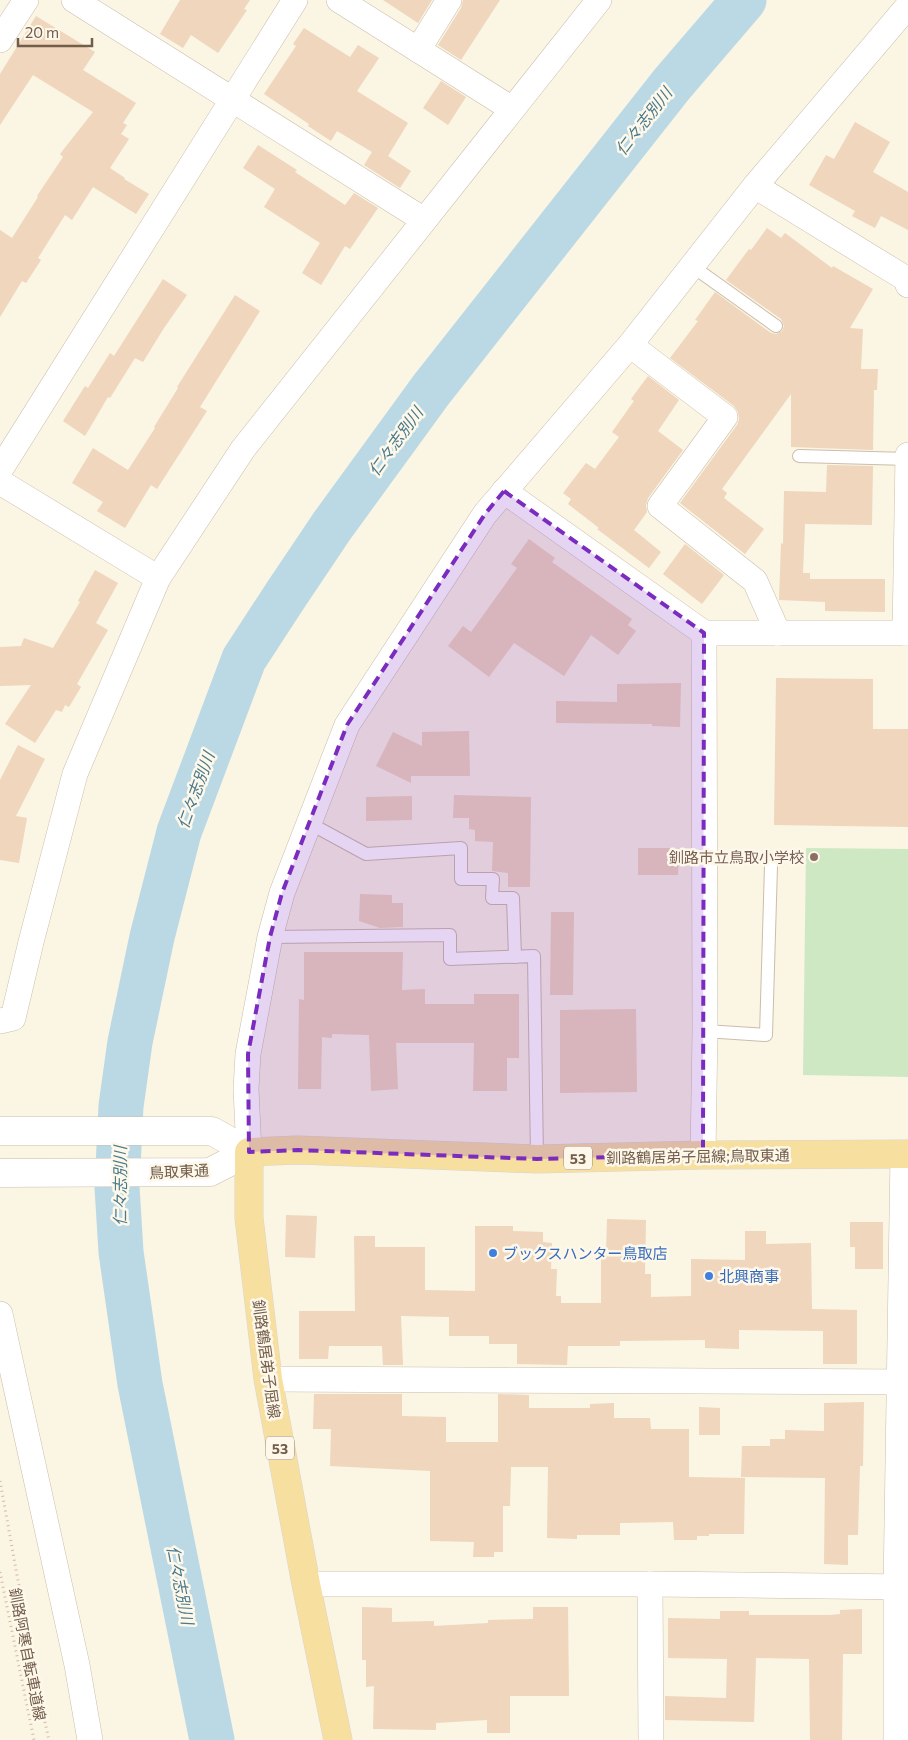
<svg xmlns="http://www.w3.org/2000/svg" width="908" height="1740" viewBox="0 0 908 1740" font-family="Commissioner,'Noto Sans JP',sans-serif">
<rect width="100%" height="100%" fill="#fbf5e4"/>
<polygon fill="#cee8c3" points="806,848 908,849 908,1077 803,1075"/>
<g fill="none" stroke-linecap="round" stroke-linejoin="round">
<polyline stroke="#bad9e4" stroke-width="45" points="212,1740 140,1384 121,1252 117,1187 121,1106 130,1042 152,937 179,832 244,659 285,596 332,526 431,390 672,84 744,0"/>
</g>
<g fill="#efd6bd">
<polygon points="180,0 250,0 244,9 247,10 218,53 191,35 183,48 160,34"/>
<polygon points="383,0 432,0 418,23"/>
<polygon points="463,0 500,0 461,60 438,45 461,8"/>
<polygon points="36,16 95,52 83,70 136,103 123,123 127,125 121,134 129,139 110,168 125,178 124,179 149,194 136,214 93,187 72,220 65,215 38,258 41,260 26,283 22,281 0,317 0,230 12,238 38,197 37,196 63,157 60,154 93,112 33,75 0,125 0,74"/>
<polygon points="304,28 350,57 358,45 379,58 357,91 408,123 388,156 411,171 400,188 364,165 372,152 337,131 331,141 308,126 309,124 264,94 296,46 293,44"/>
<polygon points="441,81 466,97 448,125 423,108"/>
<polygon points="855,122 890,142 873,172 908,192 908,230 881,216 875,228 852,216 855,211 809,185 826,155 834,159"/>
<polygon points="258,145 297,170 295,172 345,205 354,193 378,208 350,249 345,246 321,285 302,273 320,243 264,207 275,189 243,168"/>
<polygon points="767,228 781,238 785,233 832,268 833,266 873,289 850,328 863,329 861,369 878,369 877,390 874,390 873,450 791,447 791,394 722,489 727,493 724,498 764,529 745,554 680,503 737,425 739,419 738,412 734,406 670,358 698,321 695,320 715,292 771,333 776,334 782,331 784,326 781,319 726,280 749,249 751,250"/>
<polygon points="163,279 187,295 164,328 143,362 135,358 110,398 108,397 85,436 63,421 85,386 88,388 110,353 114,356"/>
<polygon points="235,295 260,311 200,407 207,411 157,489 151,485 125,528 97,511 103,502 72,483 93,448 128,470 155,428 154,427 178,388 177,387"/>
<polygon points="648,376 679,400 658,431 683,450 648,498 646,505 647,512 634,530 661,552 649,568 597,529 599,528 568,504 571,499 563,493 586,463 595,469 619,437 612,432 634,401 631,399"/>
<polygon points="827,465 873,466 872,525 805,524 803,573 810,573 810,579 885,579 885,612 825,611 825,602 779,600 781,543 783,544 784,491 826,492"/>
<polygon points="529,539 555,558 552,562 632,619 628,625 636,631 618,655 591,635 564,676 514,643 489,677 448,646 463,626 471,632 517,568 511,564"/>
<polygon points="685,544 724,575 702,604 663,574"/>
<polygon points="95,570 118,583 96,623 108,630 77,684 81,687 69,707 65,705 62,712 56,710 35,743 5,724 31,685 0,686 0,647 21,646 24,638 53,648 80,602 78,601"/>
<polygon points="776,678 873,679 873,729 908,729 908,827 774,825"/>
<polygon points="681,683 680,727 652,726 652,724 556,723 556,701 617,702 617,684"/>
<polygon points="469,731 470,776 411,776 411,783 376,766 393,732 422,746 422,732"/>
<polygon points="18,745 45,759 16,816 27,818 19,863 0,860 0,780"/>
<polygon points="454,795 531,797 530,887 508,887 508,873 492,871 493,842 475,841 475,830 469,829 469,818 453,818"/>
<polygon points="412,796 412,820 366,821 366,797"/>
<polygon points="638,848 679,848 678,875 638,875"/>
<polygon points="360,894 392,895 392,903 403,903 403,927 380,928 359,921"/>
<polygon points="551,912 574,912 573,995 550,995"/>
<polygon points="304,952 403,952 402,990 425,989 425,1004 474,1004 474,994 519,994 519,1058 507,1058 507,1091 473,1091 474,1043 396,1043 398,1089 371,1091 369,1035 332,1034 332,1038 322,1037 321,1089 298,1089 299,999 304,1000"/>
<polygon points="636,1009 637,1092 560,1093 560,1010"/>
<polygon points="286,1215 317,1216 315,1258 285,1257"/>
<polygon points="607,1219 646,1220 645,1274 651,1274 651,1297 691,1296 691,1259 745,1260 745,1231 766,1231 766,1244 811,1243 812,1309 857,1310 857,1364 823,1364 823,1331 739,1330 739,1349 705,1348 705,1340 620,1341 620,1346 568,1346 567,1365 517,1364 517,1344 489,1344 489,1336 449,1336 449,1317 401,1316 403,1365 383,1365 382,1346 329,1346 328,1359 299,1359 299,1311 355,1311 354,1236 375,1236 375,1247 425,1247 425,1290 475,1291 475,1226 513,1226 513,1231 543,1232 543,1242 552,1243 551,1269 557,1269 556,1296 561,1296 561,1303 601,1303 601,1256 606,1256"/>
<polygon points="850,1222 883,1222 883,1269 855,1269 855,1247 850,1247"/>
<polygon points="314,1394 402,1394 402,1416 446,1417 446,1442 498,1442 498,1394 529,1395 529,1408 590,1408 590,1404 614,1403 614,1418 650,1418 651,1429 689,1429 689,1477 745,1478 744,1534 709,1534 709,1536 697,1536 697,1540 674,1540 673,1522 620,1523 620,1535 577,1535 577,1539 547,1538 548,1467 511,1467 510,1506 503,1506 503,1552 494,1552 494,1557 473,1557 474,1542 430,1541 430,1471 330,1466 331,1429 313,1429"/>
<polygon points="864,1402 863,1466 860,1466 858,1535 848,1535 848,1565 824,1564 825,1478 741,1477 742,1446 770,1446 770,1439 785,1439 785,1430 824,1431 824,1403"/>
<polygon points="699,1407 720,1408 720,1435 699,1435"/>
<polygon points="362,1607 392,1608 392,1622 434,1621 434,1626 488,1623 488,1620 533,1619 533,1607 568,1607 569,1696 510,1696 510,1733 487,1733 487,1720 436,1723 436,1730 373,1729 374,1686 366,1687 366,1660 362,1660"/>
<polygon points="862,1609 862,1654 843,1654 842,1740 810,1740 809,1659 756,1658 754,1722 665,1720 665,1696 726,1698 727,1659 668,1658 668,1618 720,1619 720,1611 749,1611 749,1615 830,1615 840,1614 840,1610"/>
</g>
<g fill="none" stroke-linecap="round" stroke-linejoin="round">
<defs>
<g id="service">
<polyline points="692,266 776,326"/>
<polyline points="799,456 908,459"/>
<polyline points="309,823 366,854 461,848 461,879 493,879 492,898 513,898 515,957"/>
<polyline points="270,937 450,935 450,959 534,956 537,1159"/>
<polyline points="705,1031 766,1035 771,866"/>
</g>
<g id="minor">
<polyline points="74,0 424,220"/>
<polyline points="339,0 512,109"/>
<polyline points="0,40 26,0"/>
<polyline points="418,50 449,0"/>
<polyline points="755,186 908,280 908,285"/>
<polyline points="630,345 725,417 660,506 755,581 778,633"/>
<polyline points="0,470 295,0"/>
<polyline points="0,482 158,578"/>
<polyline points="504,491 704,633"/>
<polyline points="905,633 908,455"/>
<polyline points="0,1021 13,1018 31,942 75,774 158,578 243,449 599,0"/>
<polyline points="249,1152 246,1089 248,1054 270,937 282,893 347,725 485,514 630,345 755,186 908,6"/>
<polyline points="703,1155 705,1031 704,633 908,633"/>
<polyline points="0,1314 77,1665 90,1740"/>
<polyline points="268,1379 908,1382"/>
<polyline points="306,1584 650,1584 908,1587"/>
<polyline points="650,1584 651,1740"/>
<polyline points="896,1740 896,1587 903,1154"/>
</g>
<g id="tertiary">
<polyline points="0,1131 212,1131 249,1152"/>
<polyline points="0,1173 210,1172 249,1152"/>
</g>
<polyline id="primary" points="338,1740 306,1584 268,1379 249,1218 249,1152 298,1150 537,1159 703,1155 908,1154"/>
</defs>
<use href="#service" stroke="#ccbdab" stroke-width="14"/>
<use href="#minor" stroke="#ccbdab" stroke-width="26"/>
<use href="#tertiary" stroke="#ccbdab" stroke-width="29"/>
<use href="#primary" stroke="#dad5d0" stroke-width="29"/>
<g stroke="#d4baa1" stroke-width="3" stroke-dasharray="1 4" stroke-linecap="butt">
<polyline points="0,1481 38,1691 49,1740"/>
<polyline points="0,1572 34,1740"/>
</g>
<use href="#service" stroke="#fff" stroke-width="12"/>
<use href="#minor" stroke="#fff" stroke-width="25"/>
<use href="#tertiary" stroke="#fff" stroke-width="28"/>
<use href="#primary" stroke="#f7dfa0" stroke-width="28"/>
</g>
<path fill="#7b2cbf" fill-opacity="0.2" stroke="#7b2cbf" stroke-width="4" stroke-dasharray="10 6" stroke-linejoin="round" d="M504 491 704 633 703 1155 537 1159 298 1150 249 1152 248 1054 270 937 282 893 347 725 485 514Z"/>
<circle fill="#8d6e63" stroke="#fef8ea" stroke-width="2" cx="814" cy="857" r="5"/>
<g fill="#3f7fe0" stroke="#fef8ea" stroke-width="2">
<circle cx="493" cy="1253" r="5"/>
<circle cx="709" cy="1276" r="5"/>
</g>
<g text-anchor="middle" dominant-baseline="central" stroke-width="5" stroke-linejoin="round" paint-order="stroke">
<g fill="#fef8ea" stroke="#9c8c7b" stroke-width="1">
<rect x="564" y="1146.5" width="28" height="23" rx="4"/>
<rect x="266" y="1436.5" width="28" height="23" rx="4"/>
</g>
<g font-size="14" font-weight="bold" fill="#725d4b">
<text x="578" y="1158">53</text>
<text x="280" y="1448">53</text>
</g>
<g font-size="15" fill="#785e54" stroke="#fef8ea" text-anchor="end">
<text x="804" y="857">釧路市立鳥取小学校</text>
</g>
<g font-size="15" fill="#725d4b" stroke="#fef8ea">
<text transform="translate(698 1156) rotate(-1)">釧路鶴居弟子屈線;鳥取東通</text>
<text transform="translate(179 1171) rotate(-3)">鳥取東通</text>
<text transform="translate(267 1359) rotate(82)">釧路鶴居弟子屈線</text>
<text transform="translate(28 1654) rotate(79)">釧路阿寒自転車道線</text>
</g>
<g font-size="15" fill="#366cbe" stroke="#fef8ea" text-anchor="start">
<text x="503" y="1253">ブックスハンター鳥取店</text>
<text x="719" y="1276">北興商事</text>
</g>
<g font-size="16" font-style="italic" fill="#49798b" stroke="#fef8ea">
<text transform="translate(643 121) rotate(-52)">仁々志別川</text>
<text transform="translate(395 441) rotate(-54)">仁々志別川</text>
<text transform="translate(195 790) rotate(-70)">仁々志別川</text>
<text transform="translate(119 1186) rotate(-90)">仁々志別川</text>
<text transform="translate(181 1585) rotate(79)">仁々志別川</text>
</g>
</g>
<path d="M18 38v8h74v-8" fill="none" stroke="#725d4b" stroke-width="2.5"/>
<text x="25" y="38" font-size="15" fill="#725d4b" stroke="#fef8ea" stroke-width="4" paint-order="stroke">20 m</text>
</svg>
